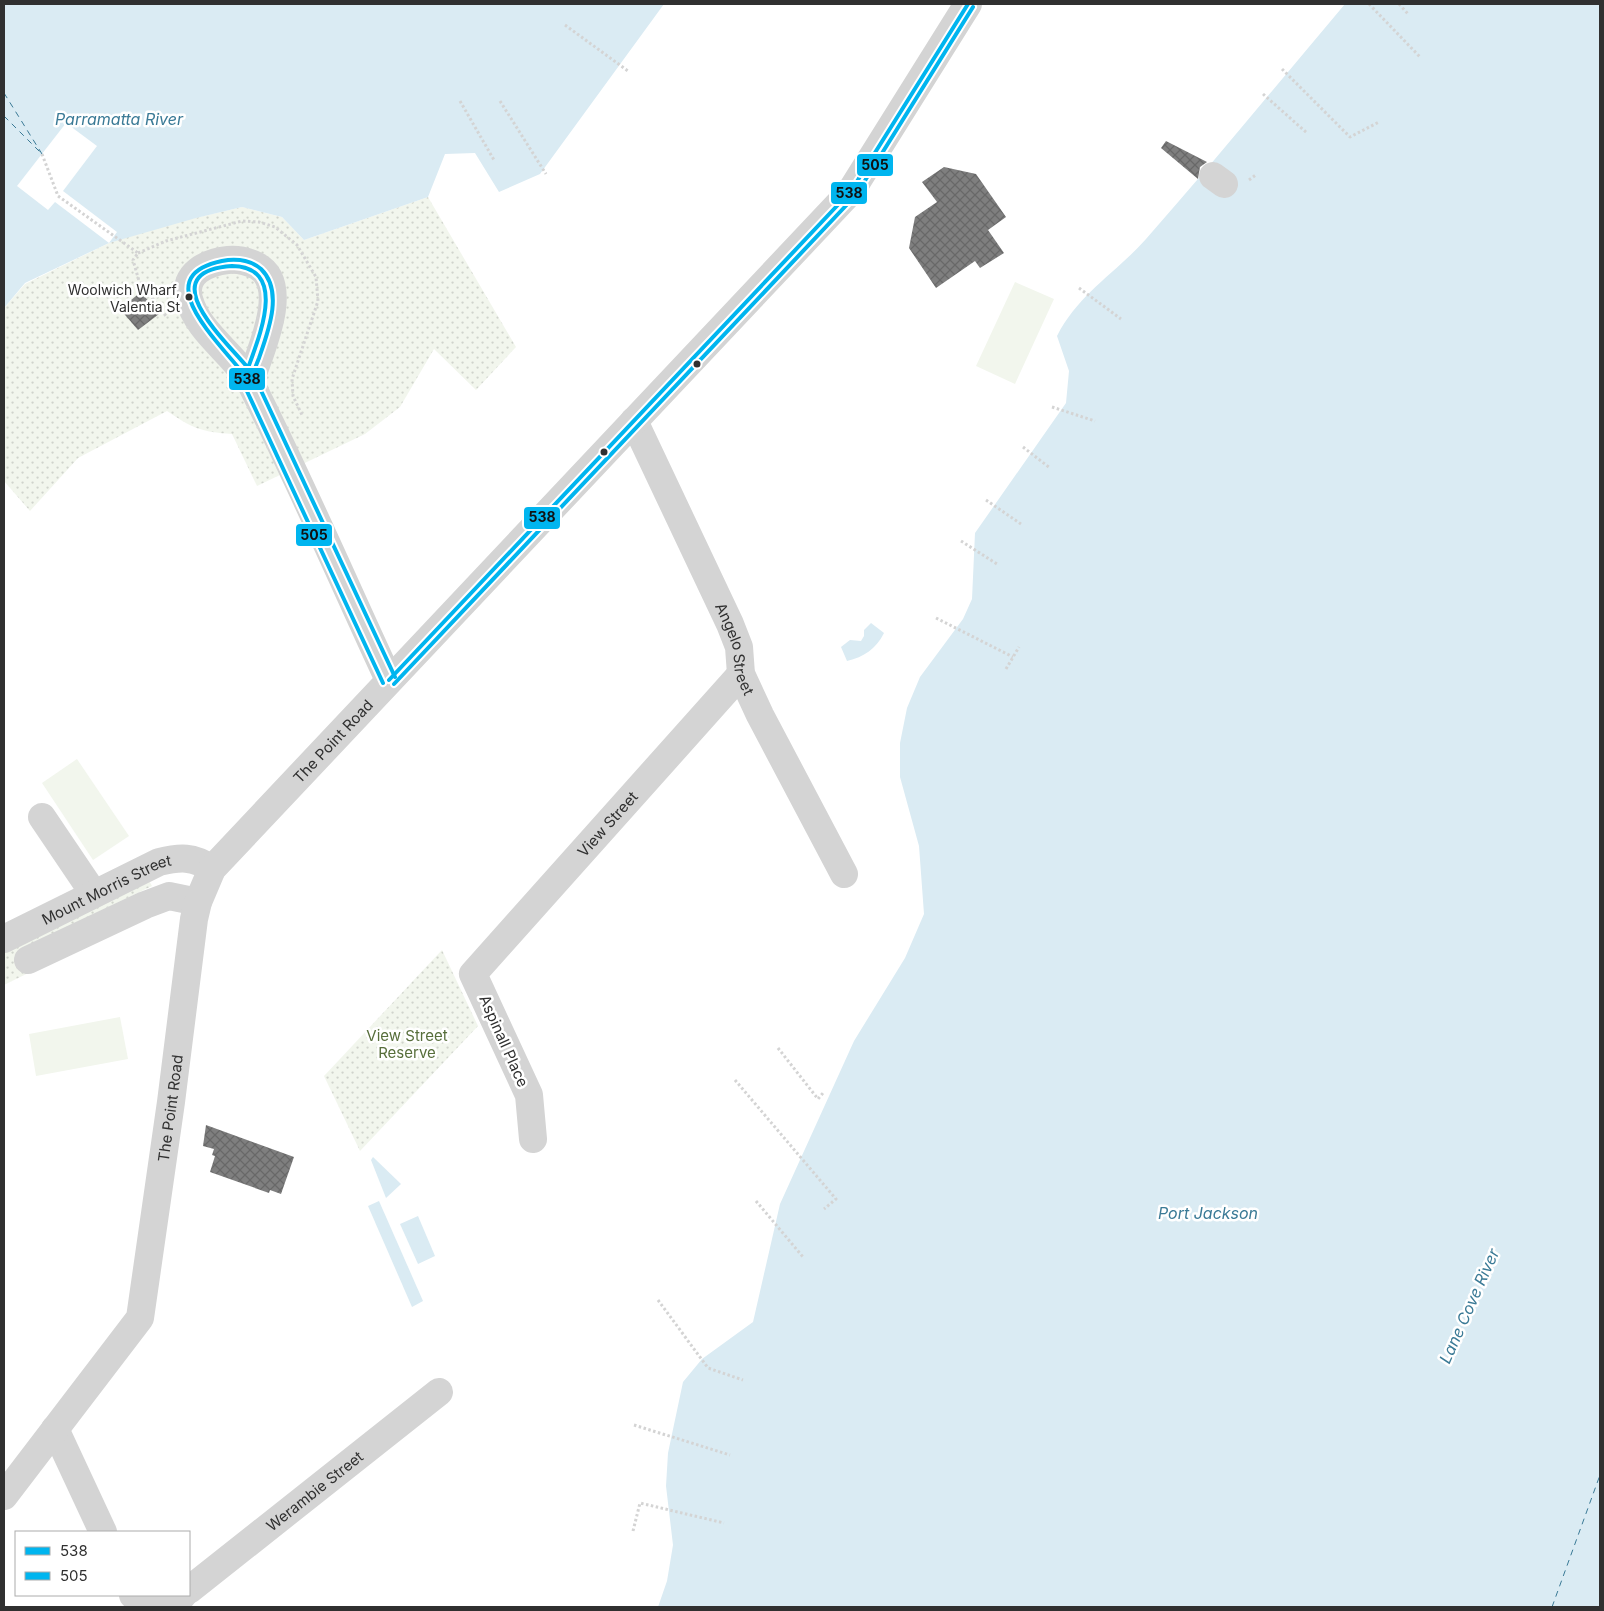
<svg xmlns="http://www.w3.org/2000/svg" width="1604" height="1611" viewBox="0 0 1604 1611" font-family="Inter,sans-serif">
<defs>
<pattern id="park-dots" width="8" height="8" patternUnits="userSpaceOnUse" patternTransform="scale(1.25)"><rect width="8" height="8" fill="#f2f6ed"/><path d="M2 2h.1M6 6h.1" fill="none" stroke="#d0d3cc" stroke-width="1.8" stroke-linecap="round"/></pattern>
<pattern id="building-cross-hatch" width="8" height="8" patternUnits="userSpaceOnUse" patternTransform="scale(1.25)"><rect width="8" height="8" fill="#7f7f7f"/><path d="M0 0l8 8M0 8l8-8" fill="none" stroke="#686868"/></pattern>
</defs>
<rect width="100%" height="100%" fill="#fff"/>
<g fill="url(#park-dots)">
<path d="M428 197 516 347 476 390 434 349 400 407 365 434 257 486 232 434C201 432 192 428 167 411L78 458 30 511 4 481V308L25 284 109 243 165 225 242 207 282 217 304 240Z"/>
<polygon points="147,877 152,886 28,946 154,911 4,985 4,946"/>
<polygon points="442,950 478,1026 360,1151 324,1076"/>
</g>
<g fill="#f2f6ed">
<polygon points="1015,282 1054,299 1015,384 976,366"/>
<polygon points="77,759 129,836 93,860 42,783"/>
<polygon points="120,1017 128,1059 36,1076 29,1034"/>
</g>
<g fill="#daebf3">
<polygon points="4,4 664,4 540,174 499,192 475,153 445,154 428,197 304,240 282,217 242,207 196,218 109,243 25,283 4,308"/>
<path d="M1345 4H1600V1607H658L667 1581 673 1545 666 1486 668 1453 683 1382 702 1359 753 1322 780 1204 854 1041 905 958 924 914 919 846 900 777V743L907 708 920 677 963 619 972 599 975 533 1066 403 1069 371 1057 336C1079 293 1115 274 1146 239 1214 162 1279 82 1345 4Z"/>
<path d="M871 623 884 633C876 649 864 657 847 661L841 647 850 640 861 641 864 636V630Z"/>
<polygon points="373,1157 401,1184 386,1198 371,1160"/>
<polygon points="379,1201 423,1301 412,1307 368,1206"/>
<polygon points="418,1216 435,1256 418,1264 400,1224"/>
</g>
<polygon fill="#fff" points="66,123 97,146 63,191 117,232 109,243 55,202 48,210 17,186"/>
<g fill="none" stroke-linecap="round" stroke-linejoin="round">
<g stroke="#3a7a96" stroke-width="1" stroke-dasharray="6 5" stroke-linecap="butt">
<polyline points="4,93 42,154"/>
<polyline points="4,116 40,152"/>
<polyline points="1552,1607 1600,1475"/>
</g>
</g>
<g fill="url(#building-cross-hatch)">
<polygon points="1166,141 1207,162 1200,167 1198,179 1161,148"/>
<polygon points="944,167 976,174 1006,217 988,230 1004,253 980,268 975,261 936,288 909,248 915,217 937,202 922,182"/>
<polygon points="141,292 159,314 138,330 120,309"/>
<polygon points="206,1125 294,1157 281,1194 270,1190 269,1193 210,1172 215,1156 212,1155 214,1149 203,1146"/>
</g>
<g fill="none" stroke-linecap="round" stroke-linejoin="round">
<g stroke="#d4d4d4" stroke-width="3" stroke-dasharray="2.5 2.5" stroke-linecap="butt">
<polyline points="1369,4 1421,58"/>
<polyline points="1399,4 1409,15"/>
<polyline points="565,25 628,71"/>
<polyline points="1282,69 1350,137 1379,122"/>
<polyline points="1263,94 1307,133"/>
<polyline points="460,101 494,160"/>
<polyline points="500,101 546,174"/>
<polyline points="42,154 58,196 138,253 133,260 139,281 166,316"/>
<polyline points="1249,180 1257,174"/>
<polyline points="138,253 166,241 242,221 259,222 275,227 297,245 316,277 318,301 292,379 293,396 302,415"/>
<polyline points="1079,288 1121,319"/>
<polyline points="1052,407 1095,421"/>
<polyline points="1023,447 1050,468"/>
<polyline points="986,500 1021,524"/>
<polyline points="961,541 997,564"/>
<polyline points="936,618 1013,657"/>
<polyline points="1006,669 1019,647"/>
<polyline points="778,1048 818,1099 823,1093"/>
<polyline points="735,1080 836,1199 824,1209"/>
<polyline points="756,1201 803,1257"/>
<polyline points="658,1300 708,1368 743,1380"/>
<polyline points="634,1425 730,1455"/>
<polyline points="633,1531 640,1503 724,1523"/>
</g>
<g stroke="#d4d4d4" stroke-width="28">
<polyline points="1213,176 1224,184"/>
<path d="M250 382C259 354 292 285 257 266 247 261 239 259 228 260 207 262 182 274 189 299 198 333 235 354 251 384 300 481 343 581 389 680"/>
<path id="s1" d="M634 421 730 624 739 647 741 674 760 715 844 874"/>
<polyline points="42,817 94,894"/>
<path id="s2" d="M4 939 159 862C180 857 193 856 212 869"/>
<polyline points="28,960 145,905 169,896 198,902"/>
<path id="s3" d="M533 1139 529 1095 473 974 741 674"/>
<polyline points="55,1429 103,1532"/>
<path id="s4" d="M4 1496 140 1318 171 1102 194 919 198 902 212 869 851 191 968 4"/>
<path id="s5" d="M189 1590 439 1392"/>
<polyline points="133,1595 154,1606 176,1600 183,1595"/>
</g>
<defs>
<g id="bus-1">
<path d="M228 260C240 259 252 261 261 269 284 291 268 332 259 358 256 366 251 376 251 384 230 351 136 274 228 260Z"/>
<polyline points="389,680 851,191 968,4"/>
</g>
<g id="bus-2">
<path d="M232 266C289 267 259 337 248 368 227 342 149 272 232 266Z"/>
<polyline points="257,382 395,677"/>
<polyline points="245,387 383,683"/>
<polyline points="394,684 856,195 973,7"/>
</g>
</defs>
<use href="#bus-1" stroke="#fff" stroke-width="8"/>
<use href="#bus-2" stroke="#fff" stroke-width="8"/>
<use href="#bus-1" stroke="#00b5ef" stroke-width="4"/>
<use href="#bus-2" stroke="#00b5ef" stroke-width="4"/>
</g>
<g fill="#303030" stroke="#fff" stroke-width="2">
<circle cx="189" cy="297" r="4.5"/>
<circle cx="697" cy="364" r="4.5"/>
<circle cx="604" cy="452" r="4.5"/>
</g>
<g text-anchor="middle" dominant-baseline="central" stroke-width="5" stroke-linejoin="round" paint-order="stroke">
<g font-size="14" fill="#303030" stroke="#fff" text-anchor="end">
<text x="180" y="289">Woolwich Wharf,<tspan x="180" dy="17">Valentia St</tspan></text>
</g>
<g font-size="15" fill="#303030" stroke="#fff">
<text stroke="none"><textPath href="#s1" startOffset="250">Angelo Street</textPath></text>
<text stroke="none"><textPath href="#s4" startOffset="856">The Point Road</textPath></text>
<text stroke="none"><textPath href="#s3" startOffset="379">View Street</textPath></text>
<text stroke="none"><textPath href="#s2" startOffset="114">Mount Morris Street</textPath></text>
<text transform="translate(504 1041) rotate(66)">Aspinall Place</text>
<text stroke="none"><textPath href="#s4" startOffset="436">The Point Road</textPath></text>
<text stroke="none"><textPath href="#s5" startOffset="160">Werambie Street</textPath></text>
</g>
<g font-size="15" fill="#576e3b" stroke="#fff">
<text x="407" y="1035">View Street<tspan x="407" dy="17">Reserve</tspan></text>
</g>
<g font-size="16" font-style="italic" fill="#3a7a96" stroke="#fff">
<text x="119" y="119">Parramatta River</text>
<text x="1208" y="1213">Port Jackson</text>
<text transform="translate(1469 1306) rotate(-66)">Lane Cove River</text>
</g>
</g>
<g stroke="#fff" stroke-width="2">
<rect x="856" y="153" width="38" height="24" rx="5" fill="#00b5ef"/>
<rect x="830" y="181" width="38" height="24" rx="5" fill="#00b5ef"/>
<rect x="228" y="367" width="38" height="24" rx="5" fill="#00b5ef"/>
<rect x="523" y="506" width="38" height="24" rx="5" fill="#00b5ef"/>
<rect x="295" y="523" width="38" height="24" rx="5" fill="#00b5ef"/>
</g>
<g font-size="14" text-anchor="middle" font-weight="bold" fill="#111">
<text x="875" y="170">505</text>
<text x="849" y="198">538</text>
<text x="247" y="384">538</text>
<text x="542" y="522">538</text>
<text x="314" y="540">505</text>
</g>
<rect width="1604" height="1611" fill="none" stroke="#303030" stroke-width="10"/>
<rect x="15" y="1531" width="175" height="65" fill="#ffffff" stroke="#acacac"/>
<rect x="25" y="1547" width="25" height="8" fill="#00b5ef" stroke="#acacac"/>
<text x="60" y="1556" font-size="15" fill="#303030">538</text>
<rect x="25" y="1572" width="25" height="8" fill="#00b5ef" stroke="#acacac"/>
<text x="60" y="1581" font-size="15" fill="#303030">505</text>
</svg>
